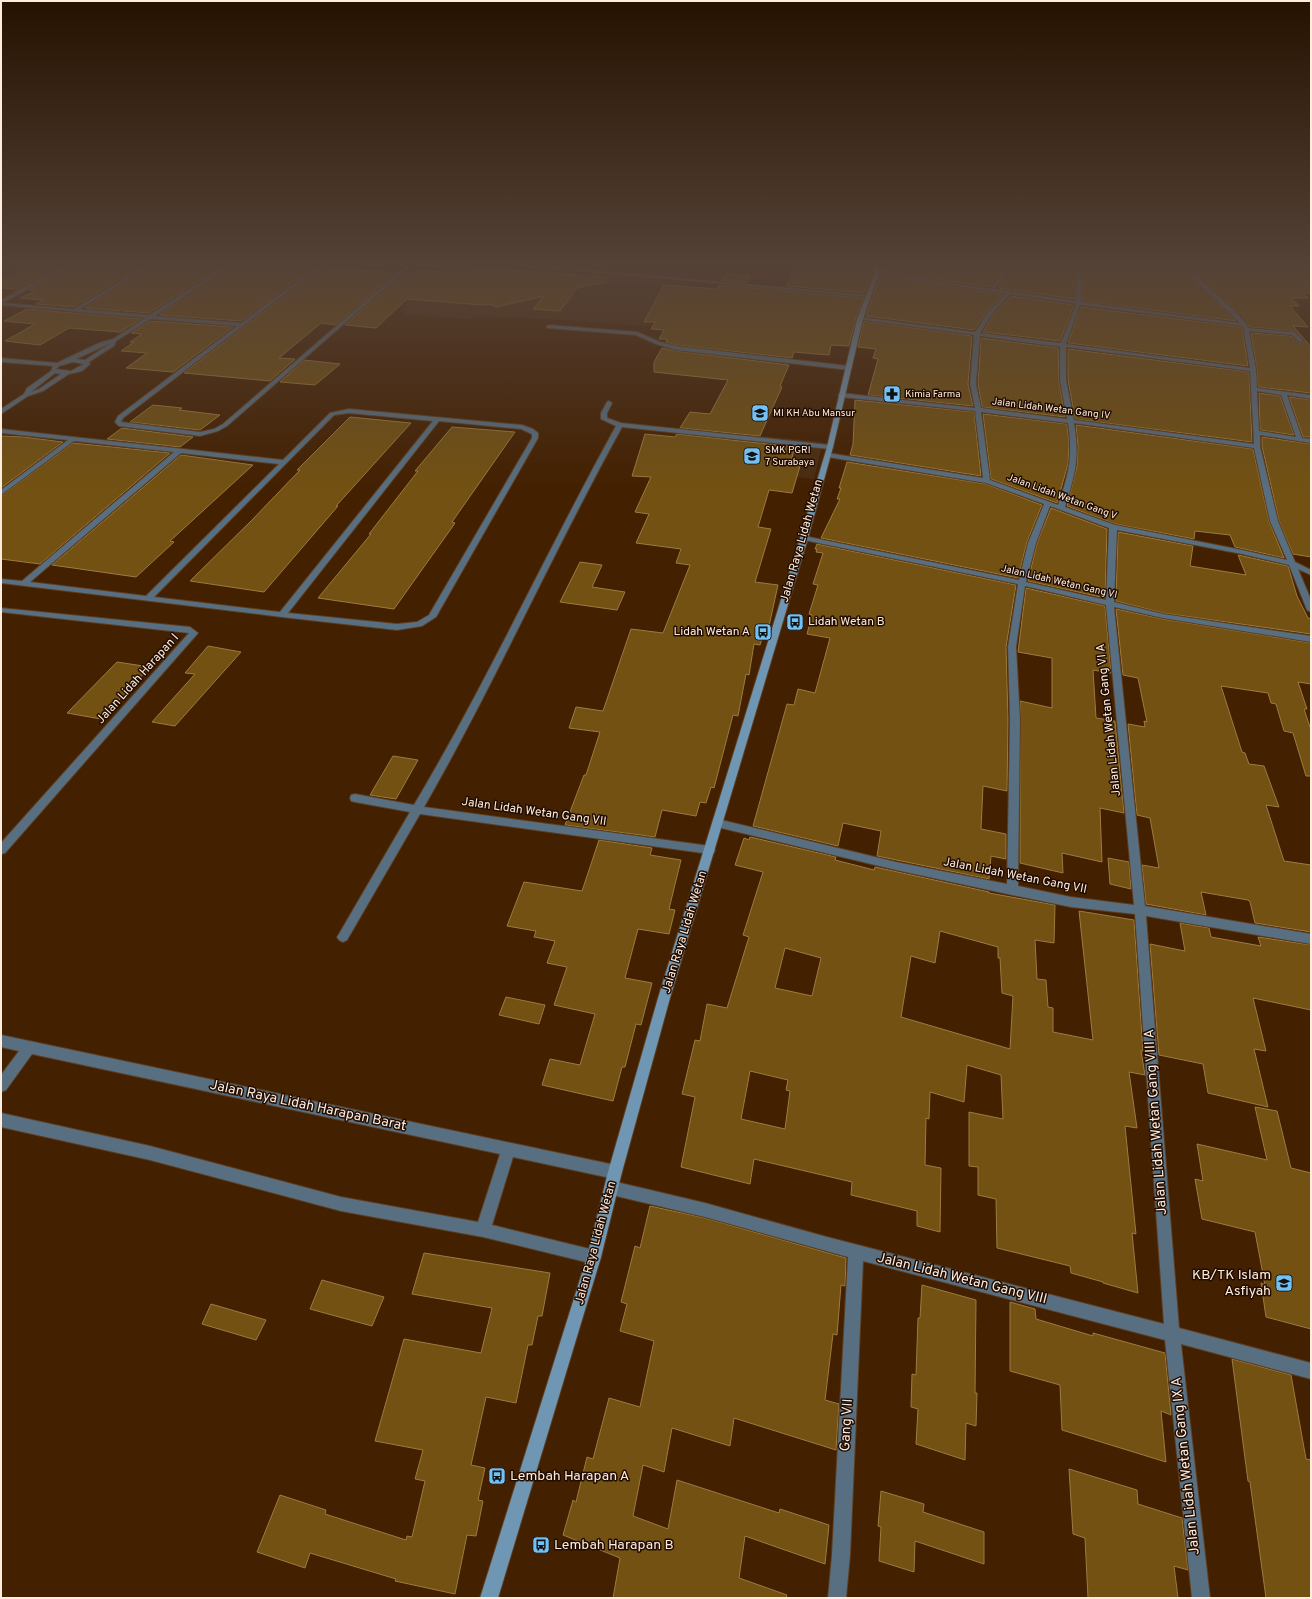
<svg xmlns="http://www.w3.org/2000/svg" width="1312" height="1599" viewBox="0 0 1312 1599" font-family="Overpass,sans-serif">
<rect width="100%" height="100%" fill="#432000"/>
<g fill="#492c11">
<polygon points="446,265 487,265 700,282 667,322 653,321 647,326 548,319 475,316 470,319 404,314 406,303"/>
<polygon points="693,429 823,442 814,479 753,472 681,470"/>
</g>
<g fill="#725112" stroke="#9d7b40" fill-rule="evenodd">
<polygon points="32,265 61,265 17,289 1,288 1,280"/>
<polygon points="72,265 143,265 74,307 36,304 43,300 20,298 35,291 29,290"/>
<polygon points="154,265 223,265 149,313 85,308"/>
<polygon points="233,265 314,266 241,321 159,315"/>
<polygon points="795,265 874,265 874,273 865,293 787,286"/>
<polygon points="880,265 1002,265 999,275 990,287 880,271"/>
<polygon points="1009,265 1075,265 1075,299 998,288 1005,277"/>
<polygon points="1082,265 1178,265 1236,321 1082,301"/>
<polygon points="1187,265 1311,265 1311,293 1303,293 1308,298 1291,298 1299,306 1290,306 1308,327 1293,326 1311,347 1311,393 1258,387 1257,370 1251,333 1291,336 1299,343 1304,342 1305,340 1294,331 1249,327 1231,305"/>
<polygon points="451,266 605,277 606,282 577,288 560,311 533,309 544,296 496,307 490,304 483,305 407,299 376,328 345,325 403,274 413,275 419,270 443,272"/>
<polygon points="323,267 395,273 336,325 321,323 279,358 295,359 270,381 184,373"/>
<polygon points="726,274 750,276 747,283 722,280"/>
<polygon points="880,275 1003,295 988,310 974,330 866,316"/>
<polygon points="664,285 717,289 719,285 864,298 856,318 849,346 831,345 829,355 794,352 792,358 676,345 666,342 667,339 659,339 664,330 651,329 655,322 644,322"/>
<polygon points="1011,296 1074,305 1060,341 983,332 994,314"/>
<polygon points="1081,307 1242,327 1248,366 1068,343"/>
<polygon points="27,309 141,319 120,332 69,328 40,345 5,341 35,324 4,321"/>
<polygon points="151,321 233,327 173,372 126,368 147,353 121,351 134,342 130,342 142,334 131,333"/>
<polygon points="864,321 972,336 968,384 973,406 868,395 878,359 873,358 876,349 858,347"/>
<polygon points="981,338 1058,348 1059,380 1065,417 982,407 978,384"/>
<polygon points="662,348 676,351 789,365 780,386 782,387 760,436 680,428 690,412 710,414 728,380 654,372 654,362"/>
<polygon points="1068,349 1249,372 1252,442 1075,419 1068,380"/>
<polygon points="304,360 340,364 315,385 280,382"/>
<polygon points="1259,393 1280,396 1294,435 1260,430"/>
<polygon points="1289,397 1311,400 1311,437 1303,437"/>
<polygon points="855,400 974,412 981,476 850,455 853,444"/>
<polygon points="153,405 182,408 179,410 220,415 200,430 130,422"/>
<polygon points="983,414 1067,424 1069,445 1068,464 1057,503 991,479"/>
<polygon points="350,417 411,423 336,506 338,506 264,592 190,581 252,520 300,470 297,470"/>
<polygon points="1076,425 1253,449 1269,521 1284,558 1235,547 1230,535 1195,531 1194,539 1115,524 1067,506 1077,466 1078,446"/>
<polygon points="452,427 515,432 452,522 455,523 448,533 394,609 318,598 371,534 369,534 418,471 415,471"/>
<polygon points="122,428 193,437 180,447 107,439"/>
<polygon points="645,434 675,437 677,434 795,447 790,464 800,466 792,493 769,490 758,527 771,529 755,582 778,585 769,626 766,626 760,645 754,644 749,675 746,674 738,716 733,715 714,788 711,787 706,803 700,802 696,816 662,810 655,837 565,825 584,775 586,775 600,732 569,728 576,707 603,711 631,629 663,633 690,565 676,563 681,549 636,543 649,514 635,512 651,477 632,476"/>
<polygon points="1,436 23,437 63,442 1,488"/>
<polygon points="1262,437 1311,444 1311,557 1293,554 1279,521 1262,446"/>
<polygon points="73,443 170,453 40,564 1,559 1,496"/>
<polygon points="181,455 253,465 170,541 174,542 136,577 52,565"/>
<polygon points="847,462 986,484 1042,505 1027,542 1018,578 821,538 840,499 837,499 841,488 839,488"/>
<polygon points="1051,508 1107,529 1105,598 1028,581 1037,543"/>
<polygon points="1118,532 1193,546 1190,566 1246,575 1238,555 1288,566 1297,596 1308,618 1311,619 1311,634 1163,613 1116,601"/>
<polygon points="817,544 1016,585 1006,647 1008,720 1007,791 983,786 981,829 1006,834 1006,859 991,856 989,879 877,856 881,831 843,823 838,846 753,826 787,704 794,705 798,689 815,693 830,638 807,634 812,615 809,614 818,585 813,584 823,553 816,552 817,549 815,549"/>
<polygon points="580,562 602,565 592,587 625,592 617,610 560,602"/>
<polygon points="1026,588 1105,606 1111,673 1093,670 1096,718 1115,721 1124,813 1100,808 1102,862 1062,853 1063,873 1020,863 1020,701 1052,708 1052,658 1018,652"/>
<polygon points="1116,609 1163,619 1311,643 1311,684 1298,682 1307,709 1304,709 1311,730 1311,776 1306,776 1293,733 1284,731 1276,704 1271,703 1268,693 1221,686 1242,752 1245,753 1249,764 1264,766 1279,807 1266,805 1284,861 1311,865 1311,932 1255,923 1250,902 1248,900 1201,892 1206,915 1146,904 1142,865 1159,868 1150,818 1137,815 1128,724 1145,727 1144,721 1147,722 1138,678 1123,675"/>
<polygon points="208,646 241,652 175,726 152,722 195,674 185,673"/>
<polygon points="117,662 150,667 101,719 67,713"/>
<polygon points="393,756 418,760 396,799 370,795"/>
<path d="M750 837 836 857 835 860 874 870 875 867 989 892V893L1055 905 1054 943 1035 940 1037 979 1046 980 1048 1007 1053 1008V1032L1093 1040 1079 911 1134 920 1143 1051H1141L1145 1075 1129 1072 1137 1128 1125 1126 1136 1234 1132 1233 1138 1293 1103 1283V1282L1071 1273 1070 1266 997 1248 996 1199 978 1195V1167L969 1166V1112L1003 1119 1001 1075 967 1065 964 1102 930 1092 929 1119 926 1118 925 1165 941 1168 940 1232 917 1226V1211L851 1195 852 1182 754 1159 750 1184 681 1167 695 1097 682 1094 695 1040 700 1041 707 1004 727 1008 749 937 743 935 763 872 735 865 744 838 749 840ZM940 931 998 947V958H1000L1002 993 1013 996 1010 1049 901 1017 911 956 935 963ZM785 948 821 958 812 996 775 988ZM750 1071 788 1080 786 1090 790 1091 785 1129 741 1119Z"/>
<polygon points="599,840 652,848 650,855 681,860 669,909 675,910 669,934 638,929 625,978 652,983 641,1025 636,1024 625,1067 622,1067 613,1101 542,1085 550,1059 580,1065 595,1014 554,1005 567,967 547,963 555,941 534,937 536,931 507,926 524,882 582,891"/>
<polygon points="1108,858 1129,862 1131,889 1110,884"/>
<polygon points="1180,923 1209,928 1211,937 1261,946 1258,937 1311,945 1311,1010 1253,998 1266,1051 1254,1049 1268,1107 1208,1093 1203,1064 1159,1055 1150,944 1185,951"/>
<polygon points="506,997 545,1005 539,1024 499,1015"/>
<polygon points="1255,1107 1277,1111 1291,1168 1311,1173 1311,1329 1266,1317 1261,1283 1265,1285 1255,1232 1202,1219 1195,1179 1203,1181 1197,1144 1267,1160"/>
<polygon points="650,1206 705,1218 846,1258 845,1286 841,1285 837,1335 833,1334 825,1400 839,1404 836,1450 734,1418 730,1446 672,1428 664,1472 643,1465 633,1516 668,1529 677,1480 779,1513 780,1509 829,1525 825,1564 745,1536 739,1578 787,1595 786,1598 613,1598 620,1558 563,1535 573,1500 576,1502 587,1457 593,1459 609,1398 640,1407 654,1341 620,1331 627,1304 621,1302 635,1246 640,1248"/>
<polygon points="424,1253 550,1273 542,1316 538,1316 532,1345 528,1345 516,1403 486,1397 471,1465 485,1468 478,1500 483,1501 476,1536 467,1535 455,1594 395,1581 396,1579 310,1553 305,1568 257,1552 280,1495 326,1510 325,1514 406,1540 407,1536 412,1537 425,1481 415,1479 423,1450 375,1441 404,1339 481,1353 492,1308 412,1294"/>
<polygon points="322,1280 384,1297 372,1326 310,1309"/>
<polygon points="922,1285 976,1300 975,1393 977,1393 976,1426 966,1423 965,1460 916,1444 918,1409 911,1407 912,1374 916,1375 918,1318 920,1318"/>
<polygon points="1010,1302 1035,1309 1036,1319 1093,1336 1093,1333 1165,1353 1171,1415 1161,1411 1166,1462 1062,1430 1060,1385 1010,1371"/>
<polygon points="211,1304 266,1320 256,1340 202,1324"/>
<polygon points="1232,1359 1291,1375 1306,1459 1311,1460 1311,1598 1266,1598 1250,1482 1248,1481"/>
<polygon points="1069,1469 1137,1490 1138,1504 1182,1518 1188,1570 1174,1566 1178,1598 1088,1598 1085,1538 1073,1534"/>
<polygon points="881,1491 924,1504 923,1512 984,1532 984,1564 915,1541 914,1572 879,1561 881,1527 878,1526"/>
</g>
<g fill="none" stroke-linecap="round" stroke-linejoin="round">
<defs>
<g id="street">
<path d="M65 265H71L3 303 74 309 147 265H153L80 309 149 315 226 265H232L155 316 241 323 318 265H323L123 418 121 422 200 432 214 429 223 424 401 270 404 268 403 265H407L408 268 227 426 218 431 200 436 119 426 115 422 118 416 237 326 151 319 116 341 114 346 89 362 90 364 82 371 69 374 43 391 28 396 1 414V409L24 394 27 388 51 371 53 366 1 362V358L57 363 99 343 113 339 145 318 1 305V300ZM111 343 85 360 76 359ZM73 362 84 364 71 371 56 369 59 366ZM55 373 61 374 39 389 31 392Z"/>
<polygon points="512,265 534,265 868,295 870,296 868,297"/>
<path d="M1004 265H1008L1004 276 995 289 1076 301 1077 265H1081V302L1240 323 1179 265H1184C1196 276 1245 316 1248 328L1294 332 1304 341 1299 342 1292 335 1249 331 1256 370 1257 388 1311 395V399L1287 395 1302 438 1311 439V443L1260 435V446L1278 521 1295 562 1311 570V575L1298 569 1311 600V612L1307 610 1289 565 1242 554 1117 530 1114 602 1163 614 1311 636V642L1163 618 1114 607 1145 906 1311 934V944L1146 916 1179 1328 1311 1363V1379L1181 1344 1210 1598H1192L1165 1340 863 1261 850 1555 846 1598H828L832 1555 848 1257 705 1217 612 1195 607 1193 605 1188 607 1183 612 1181 705 1203 827 1237 1164 1324 1135 914 1071 907 1012 895 896 870 717 827 713 826 712 823 713 820 717 819 896 862 1007 884 1010 720 1008 647 1018 584 804 540 800 538 804 536 1019 580 1028 543 1044 504 986 483 828 457 825 455 828 453 983 478 975 411 841 397 838 395 841 393 975 408 970 384 974 335 857 319 860 317 975 332 989 311 1006 294 875 273 877 272 991 289 1000 276ZM1010 294 1076 304 1061 343 980 333 993 313ZM1080 305 1243 326 1250 368 1066 344ZM980 336 1060 347V380L1067 419 981 408 976 384ZM1066 347 1250 371 1254 444 1074 420 1066 380ZM1257 391 1281 395 1296 437 1259 431ZM981 412 1068 423C1073 456 1069 473 1058 505L990 480ZM1074 423 1254 448 1270 521 1287 560 1242 550 1115 525 1065 507C1075 475 1080 458 1074 423ZM1050 506 1109 528 1106 600 1026 582 1036 543ZM1025 586 1106 605 1134 905 1071 897 1018 886 1020 720 1016 647Z"/>
<polygon points="549,325 637,332 660,342 676,346 849,366 852,368 849,370 676,350 656,344 636,335 547,328 546,327"/>
<path d="M609 401 612 403 607 413V418L621 423 830 445 833 447 830 449 622 427C553 552 495 683 424 807L710 846 714 847 715 850 714 853 710 854 420 814 347 940 343 942 339 940 337 937 339 934 410 812 355 802 351 801 350 798 351 795 355 794 414 805C487 682 547 551 616 426L601 419V413L607 402Z"/>
<path d="M349 409 522 425 533 429 538 433V438L436 617 422 626 397 630 282 617 1 583V579L22 581 174 452 74 441 1 495V490L68 440 1 433V429L283 460 330 413ZM349 413 433 421 280 612 154 597 334 415ZM439 421 521 429 532 434V438L429 615 417 622 397 624 288 613ZM181 453 279 464 146 596 30 582Z"/>
<polygon points="1,608 190,627 198,633 5,853 1,854 1,843 189,633 1,612"/>
<polygon points="1,1035 615,1165 620,1167 622,1172 620,1177 615,1179 513,1157 492,1225 594,1250 599,1252 601,1257 599,1262 594,1264 483,1237 341,1211 150,1160 1,1127 1,1113 150,1146 341,1197 478,1222 500,1154 32,1054 6,1090 1,1092 1,1075 19,1051 1,1047"/>
</g>
<polygon id="secondary" points="875,265 879,265 879,273 863,319 833,447 808,538 670,998 622,1172 601,1257 498,1598 480,1598 587,1257 608,1172 658,998 800,538 827,447 857,319 875,273"/>
</defs>
<use href="#street" stroke="#5d3d1f" stroke-width="2"/>
<use href="#secondary" stroke="#5d3d1f" stroke-width="2"/>
<use href="#street" fill="#576f81" fill-rule="evenodd"/>
<use href="#secondary" fill="#6f96b2" fill-rule="evenodd"/>
</g>
<linearGradient id="sky" x2="0" y2="1"><stop stop-color="#251200"/><stop offset="0.54" stop-color="#554237"/><stop offset="1" stop-color="#554237" stop-opacity="0"/></linearGradient>
<rect width="1312" height="489" fill="url(#sky)"/>
<defs>
<symbol id="pharmacy-square" viewBox="-11 -11 22 22"><rect x="-9" y="-9" width="18" height="18" rx="4" fill="#72c1f5" stroke="#210d00"/><path d="M-2-6h4v4h4v4h-4v4h-4v-4h-4v-4h4Z" fill="#111"/></symbol>
<symbol id="school-square" viewBox="-11 -11 22 22"><rect x="-9" y="-9" width="18" height="18" rx="4" fill="#72c1f5" stroke="#210d00"/><path d="M0-5L7-2L0 1L-7-2ZM-4 1L0 2.5L4 1V4Q0 6-4 4Z" fill="#111"/></symbol>
<symbol id="bus-square" viewBox="-11 -11 22 22"><rect x="-9" y="-9" width="18" height="18" rx="4" fill="#72c1f5" stroke="#210d00"/><path d="M-5-6H5V4H4V6H2V4H-2V6H-4V4H-5ZM-3.5-4V0h7V-4ZM-3.5 1.2v1.5H-2V1.2ZM2 1.2v1.5H3.5V1.2Z" fill="#111"/></symbol>
</defs>
<g fill-rule="evenodd">
<use href="#pharmacy-square" x="882" y="384" width="20" height="20"/>
<use href="#school-square" x="750" y="403" width="20" height="20"/>
<use href="#school-square" x="742" y="446" width="20" height="20"/>
<use href="#bus-square" x="785" y="612" width="20" height="20"/>
<use href="#bus-square" x="753" y="622" width="20" height="20"/>
<use href="#school-square" x="1274" y="1273" width="20" height="20"/>
<use href="#bus-square" x="487" y="1466" width="20" height="20"/>
<use href="#bus-square" x="531" y="1535" width="20" height="20"/>
</g>
<g text-anchor="middle" dominant-baseline="central" stroke-width="3" stroke-linejoin="round" paint-order="stroke">
<g font-size="10" fill="#feecdf" stroke="#210d00" text-anchor="start">
<text x="905" y="394">Kimia Farma</text>
<text x="773" y="413">MI KH Abu Mansur</text>
<text x="765" y="450">SMK PGRI<tspan x="765" dy="12">7 Surabaya</tspan></text>
</g>
<g font-size="10" fill="#feecdf" stroke="#210d00">
<text transform="translate(1051 409) rotate(7)">Jalan Lidah Wetan Gang IV</text>
<text transform="translate(1062 497) rotate(20)">Jalan Lidah Wetan Gang V</text>
<text transform="translate(1059 582) rotate(13)">Jalan Lidah Wetan Gang VI</text>
</g>
<g font-size="12" fill="#feecdf" stroke="#210d00">
<text transform="translate(802 541) rotate(-74)">Jalan Raya Lidah Wetan</text>
<text transform="translate(138 679) rotate(-48)">Jalan Lidah Harapan I</text>
<text transform="translate(1109 720) rotate(-96)">Jalan Lidah Wetan Gang VI A</text>
<text transform="translate(534 812) rotate(8)">Jalan Lidah Wetan Gang VII</text>
<text transform="translate(1015 876) rotate(11)">Jalan Lidah Wetan Gang VII</text>
<text transform="translate(685 932) rotate(-73)">Jalan Raya Lidah Wetan</text>
<text transform="translate(596 1243) rotate(-75)">Jalan Raya Lidah Wetan</text>
</g>
<g font-size="12" fill="#feecdf" stroke="#210d00" text-anchor="start">
<text x="808" y="622">Lidah Wetan B</text>
<text x="750" y="632" text-anchor="end">Lidah Wetan A</text>
</g>
<g font-size="14" fill="#feecdf" stroke="#210d00">
<text transform="translate(308 1106) rotate(12)">Jalan Raya Lidah Harapan Barat</text>
<text transform="translate(1156 1122) rotate(-94)">Jalan Lidah Wetan Gang VIII A</text>
<text transform="translate(962 1279) rotate(14)">Jalan Lidah Wetan Gang VIII</text>
<text transform="translate(847 1425) rotate(-87)">Gang VII</text>
<text transform="translate(1186 1466) rotate(-96)">Jalan Lidah Wetan Gang IX A</text>
</g>
<g font-size="14" fill="#feecdf" stroke="#210d00" text-anchor="start">
<text x="1271" y="1275" text-anchor="end">KB/TK Islam<tspan x="1271" dy="16">Asfiyah</tspan></text>
<text x="510" y="1476">Lembah Harapan A</text>
<text x="554" y="1545">Lembah Harapan B</text>
</g>
</g>
<rect width="1312" height="1599" fill="none" stroke="#feecdf" stroke-width="4"/>
</svg>
